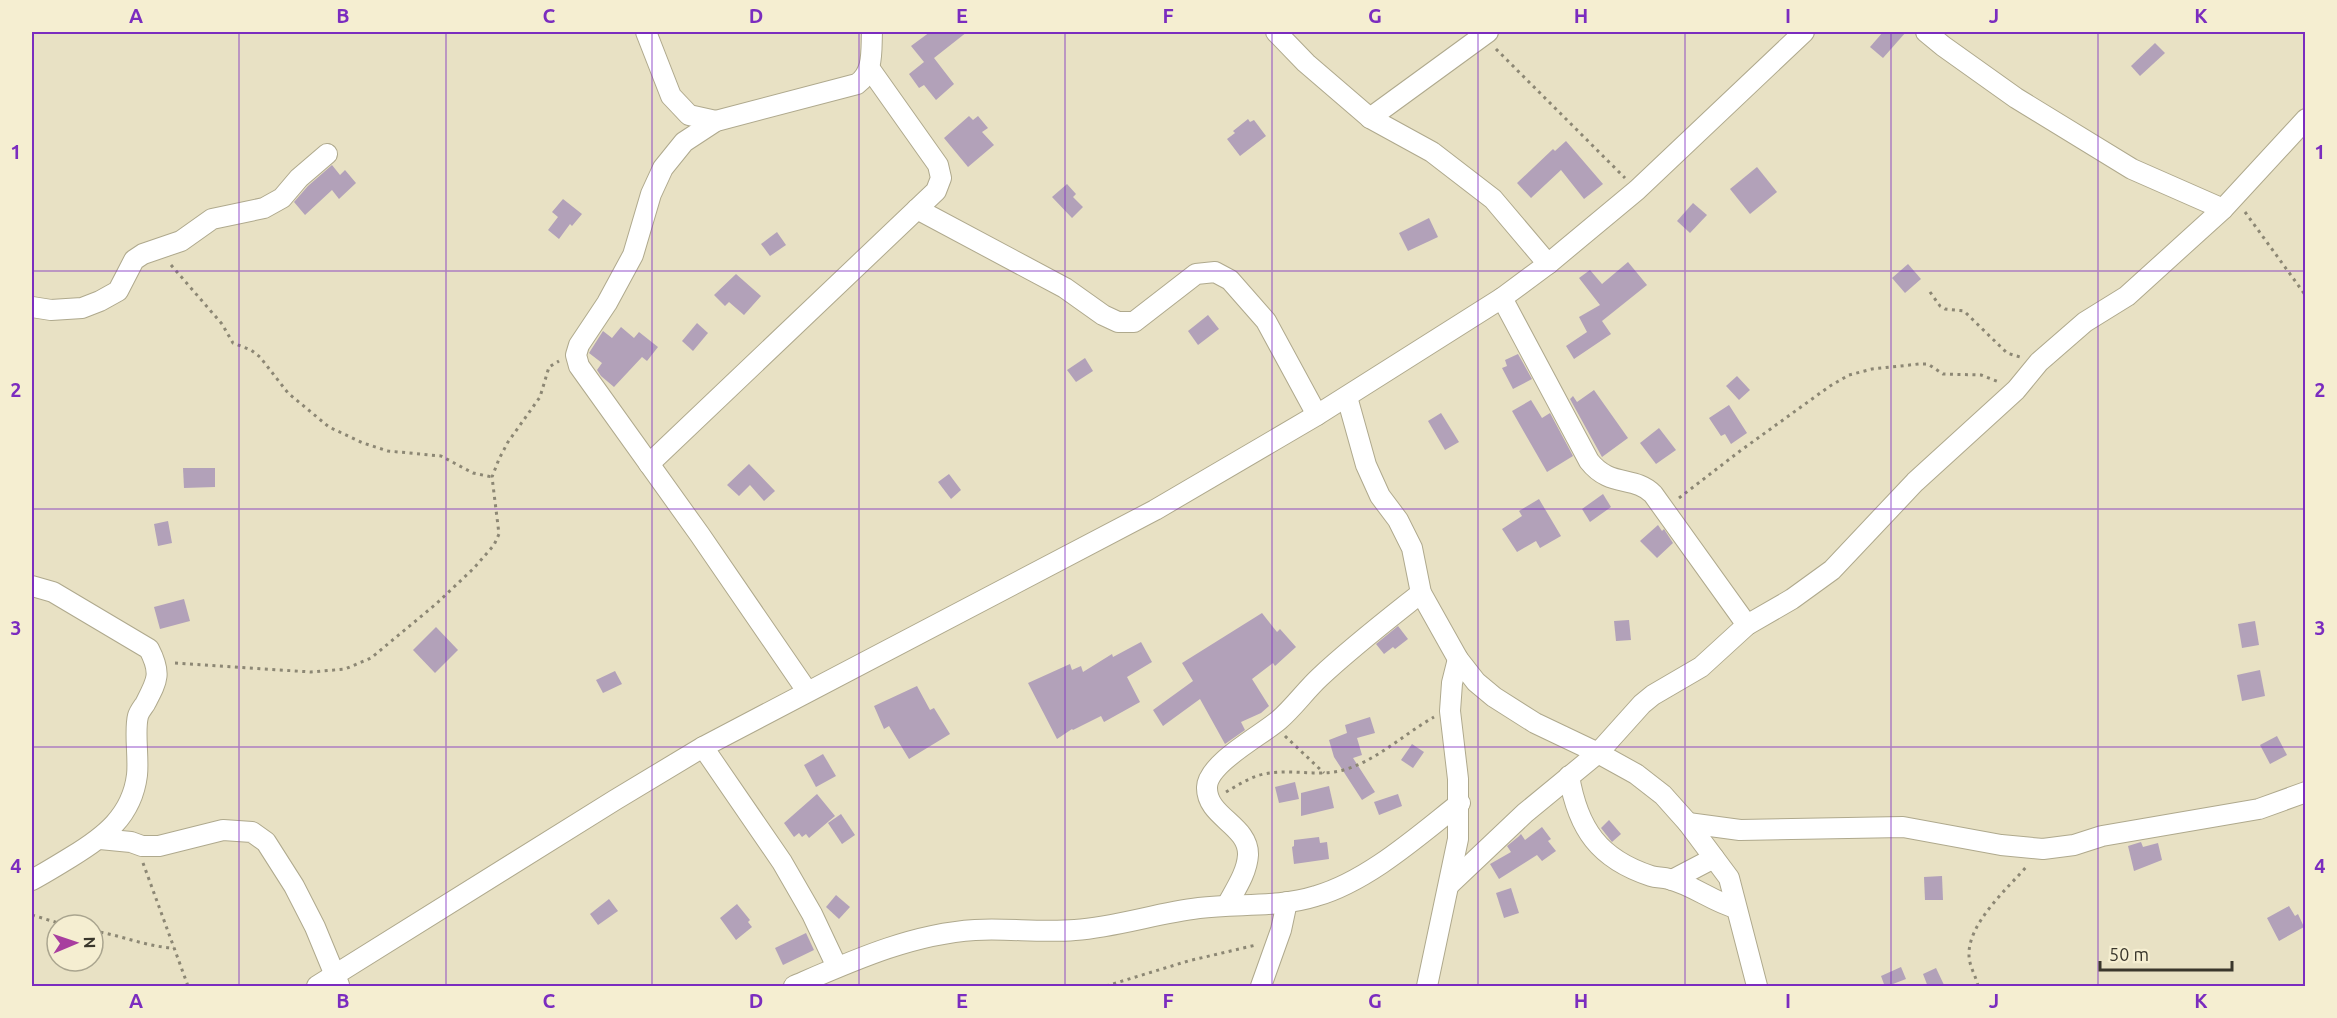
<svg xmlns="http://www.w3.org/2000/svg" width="2337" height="1018" viewBox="0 0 2337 1018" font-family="Ubuntu,sans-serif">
<rect width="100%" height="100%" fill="#e8e1c4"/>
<g fill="#b2a1b9">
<polygon points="930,32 967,32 934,58 954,84 936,100 924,85 919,88 909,74 924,62 911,46"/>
<polygon points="1883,32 1906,32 1883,58 1870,47"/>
<polygon points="2155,43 2165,53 2140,76 2131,66"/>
<polygon points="969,116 973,120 978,116 988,128 982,132 994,145 968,167 944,138"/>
<polygon points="1248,119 1250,122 1254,120 1266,136 1240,156 1227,139 1235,133 1233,131"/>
<polygon points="1566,141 1603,184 1584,199 1561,170 1531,198 1517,183 1553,149 1555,151"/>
<polygon points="332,165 340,175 345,170 356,183 339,199 332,190 305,215 294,202 308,186"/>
<polygon points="1757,167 1777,192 1750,214 1730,189"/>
<polygon points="1067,184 1076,194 1073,197 1083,207 1072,218 1052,197"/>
<polygon points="563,199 582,214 572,226 570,224 559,239 548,230 558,217 552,212"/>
<polygon points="1693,203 1707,215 1690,233 1677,221"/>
<polygon points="1429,218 1438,237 1408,251 1399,233"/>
<polygon points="777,232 786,245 770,256 761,244"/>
<polygon points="1628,262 1647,285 1602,321 1611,334 1574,359 1566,346 1587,332 1579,317 1600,305 1579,278 1590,270 1602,284"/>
<polygon points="1908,264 1921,279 1905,293 1892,278"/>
<polygon points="736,274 761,296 744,315 729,302 725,306 714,295"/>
<polygon points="1208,315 1219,329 1198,345 1188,331"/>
<polygon points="697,323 708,333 693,351 682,341"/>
<polygon points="621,327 634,338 639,332 658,347 647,361 642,357 614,387 601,376 597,370 602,363 589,353 603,331 612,338"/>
<polygon points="1518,354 1532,379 1513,389 1502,368 1507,366 1505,360"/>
<polygon points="1085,358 1093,371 1076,382 1067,370"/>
<polygon points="1737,376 1750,390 1739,400 1726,386"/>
<polygon points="1594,390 1628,438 1602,457 1570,399 1573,396 1577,402"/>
<polygon points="1531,400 1542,418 1550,413 1573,456 1547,472 1512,411"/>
<polygon points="1729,405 1747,433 1731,444 1725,434 1721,436 1709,418"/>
<polygon points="1441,413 1459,442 1445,450 1428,421"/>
<polygon points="1659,428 1676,450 1656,464 1640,443"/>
<polygon points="749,464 775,491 764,501 750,485 739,496 727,485"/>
<polygon points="183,468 215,468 215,487 184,488"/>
<polygon points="949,474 961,490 951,499 938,482"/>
<polygon points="1603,494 1611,507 1590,522 1582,509"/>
<polygon points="1539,499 1561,536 1540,548 1536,541 1517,552 1502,529 1522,516 1519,511"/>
<polygon points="168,521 172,543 158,546 154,524"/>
<polygon points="1658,525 1662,531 1664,529 1673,543 1657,558 1640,541"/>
<polygon points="184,599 190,621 160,629 154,607"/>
<polygon points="1262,613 1277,632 1280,629 1296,647 1275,666 1273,663 1252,679 1269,706 1261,713 1241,722 1245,730 1225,744 1200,699 1163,726 1153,710 1193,681 1182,663"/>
<polygon points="1629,620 1631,640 1616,641 1614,621"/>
<polygon points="2255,621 2259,645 2242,648 2238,624"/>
<polygon points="1398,626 1408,639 1395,649 1393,647 1384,654 1376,644"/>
<polygon points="436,627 458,650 435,673 413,650"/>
<polygon points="1141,642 1152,662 1127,677 1140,702 1104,722 1101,716 1073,730 1072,729 1057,739 1028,683 1070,664 1072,670 1081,666 1083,672 1112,654 1113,657"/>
<polygon points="2260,670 2265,696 2242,701 2237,675"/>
<polygon points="615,671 622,684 603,693 596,680"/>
<polygon points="917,686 930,710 934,708 950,734 909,759 889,726 884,729 874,706"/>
<polygon points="1370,717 1375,733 1357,738 1362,755 1353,758 1375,792 1362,800 1334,757 1329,740 1347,733 1345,725"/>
<polygon points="2277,736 2287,755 2270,764 2260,745"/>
<polygon points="1412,744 1424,752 1413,768 1401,760"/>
<polygon points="823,754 836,776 816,787 804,765"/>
<polygon points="1295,782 1299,799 1279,803 1275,787"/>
<polygon points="1329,786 1334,808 1301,816 1301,793"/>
<polygon points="817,794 835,816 809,838 806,834 802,837 799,833 794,837 784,823"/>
<polygon points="1398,794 1402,806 1379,815 1374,802"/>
<polygon points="841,814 855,835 842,844 828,823"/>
<polygon points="1609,820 1621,834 1612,842 1601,828"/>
<polygon points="1542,827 1551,839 1548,841 1556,851 1542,861 1537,855 1499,879 1490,864 1511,852 1507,846 1518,837 1521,834 1525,840"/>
<polygon points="1319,837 1320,843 1327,842 1329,859 1294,864 1292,847 1294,846 1294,840"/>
<polygon points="2141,842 2143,847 2158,843 2162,860 2134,871 2128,846"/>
<polygon points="1942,876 1943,900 1925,900 1924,877"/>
<polygon points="1511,888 1519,913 1504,918 1496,893"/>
<polygon points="836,895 850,907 839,919 826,907"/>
<polygon points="609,899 618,911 598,925 590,914"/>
<polygon points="737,904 750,920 748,922 752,927 736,940 720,918"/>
<polygon points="2289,906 2295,916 2298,914 2304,927 2279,941 2267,918"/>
<polygon points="806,933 814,950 783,965 775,948"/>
<polygon points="1901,967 1906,979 1885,987 1881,976"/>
<polygon points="1936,968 1945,987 1928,987 1923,974"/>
</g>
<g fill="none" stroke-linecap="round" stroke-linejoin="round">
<defs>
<g id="street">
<polyline points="646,32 671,96 689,115 716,121"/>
<polyline points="1276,32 1306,63 1370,118 1432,152 1493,199 1548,264"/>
<polyline points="1926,32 1943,46 2016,98 2132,169 2223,209"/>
<polyline points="1370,118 1488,32"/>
<polyline points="917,209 1065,288 1103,315 1118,322 1134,322 1196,274 1215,272 1230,280 1266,321 1317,415"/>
<path d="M1502 298 1589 461C1610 488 1634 475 1653 494L1747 625"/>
<polyline points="32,307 51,310 82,308 100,301 118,291 134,260 143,254 181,241 212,219 264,208 282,198 299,178 327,154"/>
<polyline points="1347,397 1366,465 1380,496 1398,520 1412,548 1421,593 1458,659 1476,682 1494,697 1535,723 1598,753 1636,774 1663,795 1688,823 1729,878 1757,986"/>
<polyline points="649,464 936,191 941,178 938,165 870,69"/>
<path d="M32 586 53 592 149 649C162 674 157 681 145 704 143 707 139 712 138 716 134 731 139 758 137 775 132 816 104 837 71 857 58 865 45 873 32 880"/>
<path d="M807 691 700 535 579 366 576 355 579 345 607 303 633 255 651 194 663 168 684 142 716 121 857 84C874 72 871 51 872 32"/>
<polyline points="703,747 782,862 812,914 837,967"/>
<path d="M1569 776C1578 829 1599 859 1651 876 1657 878 1663 877 1669 879 1693 885 1713 902 1736 908"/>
<polyline points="1688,823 1740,830 1903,827 2001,845 2043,849 2074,845 2102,836 2259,809 2306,792"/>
<polyline points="100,839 131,842 142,846 159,846 223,830 252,832 266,842 294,886 315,927 339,985"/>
<polyline points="1672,880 1714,858"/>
<polyline points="1450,884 1525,813 1598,753 1642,704 1653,695 1701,667 1747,625 1792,599 1832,570 1915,482 2016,390 2039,362 2085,322 2127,296 2223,209 2306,119"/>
<path d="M1227 905C1235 890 1247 873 1248 855 1249 825 1206 817 1207 787 1208 763 1262 735 1279 720 1294 707 1305 691 1320 677 1352 647 1387 620 1421 593"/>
<polyline points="317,986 615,800 703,747 1155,510 1317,415 1502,298 1548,264 1637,190 1804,32"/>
<path d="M794 986C852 961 911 934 975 930 1008 928 1041 933 1075 930 1117 927 1157 913 1199 908 1238 903 1278 908 1316 896 1368 881 1418 836 1460 803"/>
<polyline points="1261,986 1281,930 1287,902"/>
<polyline points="1427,986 1458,839 1458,779 1450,711 1452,683 1458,659"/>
</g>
</defs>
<use href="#street" stroke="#afa98d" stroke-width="22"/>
<g stroke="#8c8774" stroke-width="3" stroke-dasharray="3 4.5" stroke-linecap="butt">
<polyline points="1496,49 1625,178"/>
<polyline points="2245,212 2306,296"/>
<polyline points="171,265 222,324 233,343 251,350 260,357 288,393 329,427 363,443 388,451 441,456 473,473 492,477"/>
<polyline points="1930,292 1940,306 1945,309 1964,311 2007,353 2020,357"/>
<polyline points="1679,498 1740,451 1830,386 1849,375 1872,369 1919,364 1928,364 1943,374 1981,375 1999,382"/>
<polyline points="175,663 311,672 345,669 371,658 436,604 474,568 494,545 499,534 492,477 499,459 508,442 540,397 549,367 559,361"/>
<polyline points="1285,736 1324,773"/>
<path d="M1226 792C1238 785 1250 777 1264 774 1292 768 1319 778 1347 769 1380 758 1404 734 1434 717"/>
<polyline points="143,863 188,986"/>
<polyline points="32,915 65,925"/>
<path d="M93 931C121 935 147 947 174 948"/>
<polyline points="1106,986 1188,961 1256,945"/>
<path d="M1978 986C1976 976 1969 966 1969 955 1968 923 2008 888 2028 865"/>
</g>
<use href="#street" stroke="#fff" stroke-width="20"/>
</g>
<path fill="none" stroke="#7b2cbf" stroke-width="1.5" stroke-opacity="0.55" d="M239 32V986M446 32V986M652 32V986M859 32V986M1065 32V986M1272 32V986M1478 32V986M1685 32V986M1891 32V986M2098 32V986M32 271H2306M32 509H2306M32 747H2306"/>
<rect width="2337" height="1018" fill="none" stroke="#f5eed1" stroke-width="66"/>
<g transform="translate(75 943) rotate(88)"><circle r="28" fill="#f5eed1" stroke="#aaa58f" stroke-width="1.5"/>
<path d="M0-4.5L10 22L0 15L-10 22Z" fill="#a83e9f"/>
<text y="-9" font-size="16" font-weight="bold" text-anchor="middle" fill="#3a372c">N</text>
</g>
<path d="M2100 961v9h132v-9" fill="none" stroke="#3a372c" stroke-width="3"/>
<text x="2109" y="961" font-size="18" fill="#3a372c" stroke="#f5eed1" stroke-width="4.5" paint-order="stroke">50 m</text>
<rect x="33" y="33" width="2271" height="952" fill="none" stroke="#7b2cbf" stroke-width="2"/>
<g font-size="20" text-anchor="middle" font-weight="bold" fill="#7b2cbf">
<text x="136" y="23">A</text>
<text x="343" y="23">B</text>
<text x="549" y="23">C</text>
<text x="756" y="23">D</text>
<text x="962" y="23">E</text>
<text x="1168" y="23">F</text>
<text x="1375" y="23">G</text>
<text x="1581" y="23">H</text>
<text x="1788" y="23">I</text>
<text x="1994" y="23">J</text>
<text x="2201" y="23">K</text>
<text x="16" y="159">1</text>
<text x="2320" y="159">1</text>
<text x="16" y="397">2</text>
<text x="2320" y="397">2</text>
<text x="16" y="635">3</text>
<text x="2320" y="635">3</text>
<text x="16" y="873">4</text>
<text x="2320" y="873">4</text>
<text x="136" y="1008">A</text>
<text x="343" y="1008">B</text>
<text x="549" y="1008">C</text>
<text x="756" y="1008">D</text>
<text x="962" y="1008">E</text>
<text x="1168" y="1008">F</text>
<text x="1375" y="1008">G</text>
<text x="1581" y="1008">H</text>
<text x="1788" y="1008">I</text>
<text x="1994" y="1008">J</text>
<text x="2201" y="1008">K</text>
</g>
</svg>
